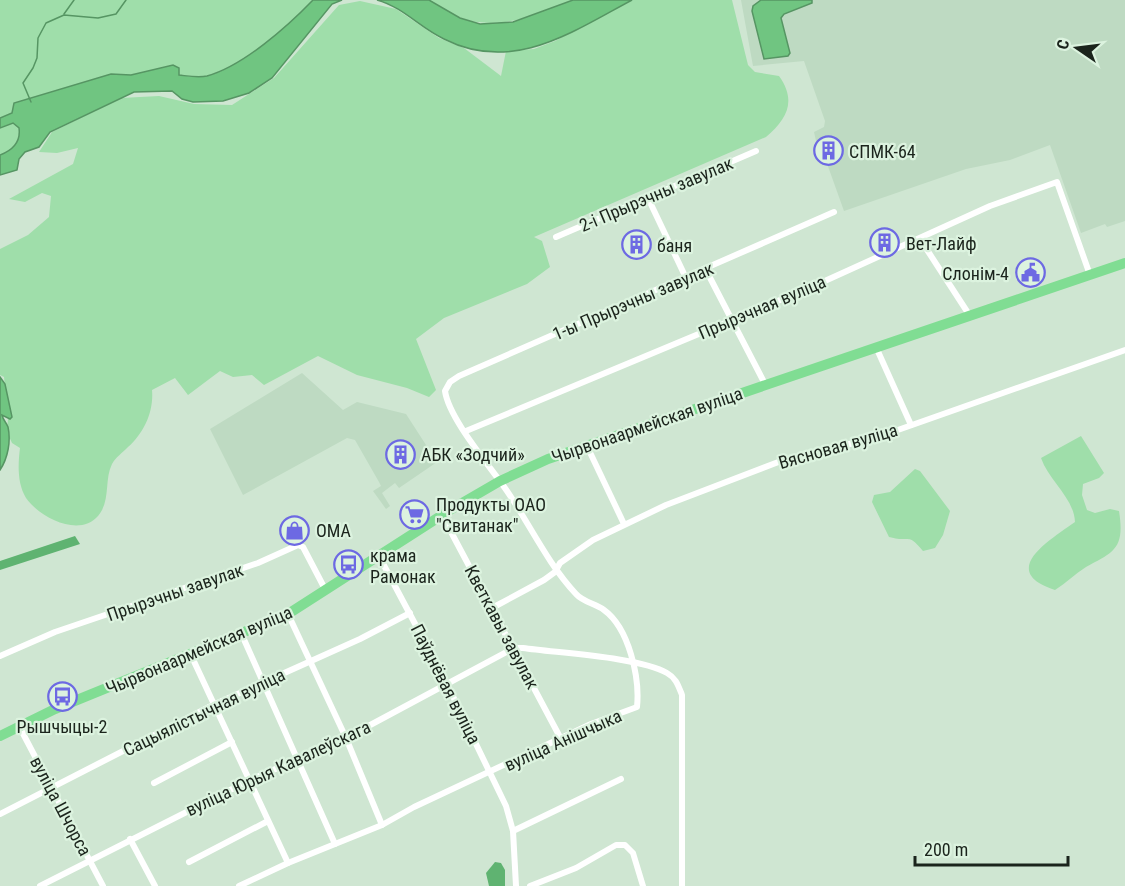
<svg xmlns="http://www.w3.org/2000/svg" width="1125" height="886" viewBox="0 0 1125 886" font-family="'Roboto Condensed',sans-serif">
<rect width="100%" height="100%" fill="#cfe6d2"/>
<g fill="#bedac2">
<polygon points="741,0 1125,0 1125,221 1107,227 1105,224 1081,233 1050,145 1010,160 966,169 844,211 820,144 816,141 814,132 824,127 825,121 804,61 753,66"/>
<polygon points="302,373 343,410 357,402 406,414 437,462 399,488 395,483 382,493 390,506 386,509 373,491 381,486 379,482 355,440 347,438 243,495 210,429"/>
</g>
<g fill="#9fdeaa">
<path d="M0 0H313C288 27 243 67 207 76 198 78 188 76 179 75L173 65 131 75 111 74 14 103 12 113 0 118Z"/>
<path d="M429 0H573C524 22 475 38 429 0Z"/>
<path d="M632 0H732L748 65 755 72 779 76C797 101 787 119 766 137L534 237 542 241 550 267 527 284 444 318 416 339 436 390 429 397 407 388 357 375 318 356 264 385 252 375 233 377 220 371 188 395 175 378 152 390C154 411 144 433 128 447 123 452 115 458 112 464 104 480 111 501 98 516 79 538 39 517 26 498 17 483 18 464 20 448L12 443 7 432 8 418 4 377 0 375V249L28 235 49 217 51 196 42 193 25 202 9 199 73 164 78 148 57 153 39 152 52 132 121 98 159 96 194 104 232 105 274 78 339 5 360 1 396 9 439 38 464 48 501 76 506 51 534 49 555 41Z"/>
<path d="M13 123 19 128C21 142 13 150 0 155V128Z"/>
<path d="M1081 436 1104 473 1099 478 1083 484 1082 495 1087 510 1095 513 1110 509 1119 511C1125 549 1114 552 1086 567 1075 574 1066 583 1055 590 997 571 1050 540 1075 522 1074 498 1049 481 1041 458Z"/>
<path d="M915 469 920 471 950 511 943 535 935 548 923 551C907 532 911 543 889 537L872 502 874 495 890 492Z"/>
</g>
<g fill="#5fb371">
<polygon points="75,536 80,544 0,570 0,561"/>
<polygon points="495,862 501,863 505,870 505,886 489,886 486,873"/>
</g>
<g fill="#70c581" stroke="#569563" stroke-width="1.5">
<path d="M313 0H342L332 4 272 78 249 93 223 101 193 102 182 99 172 91 134 92 50 132 39 147 25 152 19 159 17 170 0 175V155C13 150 21 142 19 128L13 123 0 128V118L12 113 14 103 111 74 131 75 173 65 179 68V75C188 76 198 78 207 76 243 66 287 27 313 0Z"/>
<path d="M377 0H429L460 18 480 24 513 22 573 0H632C572 32 513 74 444 39 420 28 403 7 377 0Z"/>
<polygon points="761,0 812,0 812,3 784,14 781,18 790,53 788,56 764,59 752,11 753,6"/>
<path d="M0 377 5 384 12 417 10 419 2 415C3 420 6 422 8 427 11 441 8 458 0 470Z"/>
</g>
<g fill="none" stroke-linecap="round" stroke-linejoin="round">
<g stroke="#569563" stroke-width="1.5">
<polyline points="64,14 74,0"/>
<polyline points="31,102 23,83 33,68 37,58 38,38 46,23 64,15 98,18 116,14 126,0"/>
</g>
<g stroke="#fff" stroke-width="6">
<polyline points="648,198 686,278"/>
<polyline points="556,237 756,151"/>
<polyline points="920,239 970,316"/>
<polyline points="706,270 765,384"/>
<polyline points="876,347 911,425"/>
<polyline points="466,431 816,285 990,206 1057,182 1090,275"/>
<polyline points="586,444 624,524"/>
<polyline points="442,515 561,739"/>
<polyline points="379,556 447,684 506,806 513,831 516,886"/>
<polyline points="492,608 544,580 555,572 560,563 593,540 666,505 781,461 878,437 1125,350"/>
<polyline points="288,614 346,738 382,825"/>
<polyline points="242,635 335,844"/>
<polyline points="191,655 288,863"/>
<polyline points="0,656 55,632 258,563 298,545 303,547 326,591"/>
<polyline points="19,726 103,886"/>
<polyline points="154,783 232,742"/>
<polyline points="0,814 213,705 360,639 410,613"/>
<polyline points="513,831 621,779"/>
<polyline points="130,839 155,886"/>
<polyline points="189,862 268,821"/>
<path d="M40 886 248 781 346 738 514 648H523C557 653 640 657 667 673 676 678 678 685 682 695V886"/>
<path d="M239 886 288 863 382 825 414 807 591 724 637 707C640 678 629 628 604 610 596 604 583 602 576 594 548 564 530 525 507 491 490 466 449 419 445 391L450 382 459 376 834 212"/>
<polyline points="530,886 576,868 616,845 625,845 633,853 643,886"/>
</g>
<polyline stroke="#80dd93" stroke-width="10" points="0,736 55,709 288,614 450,510 500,481 548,459 1125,263"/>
</g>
<defs>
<symbol id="building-ring" viewBox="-11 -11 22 22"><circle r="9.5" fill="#dcf3df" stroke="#6d69e3" stroke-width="1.5"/><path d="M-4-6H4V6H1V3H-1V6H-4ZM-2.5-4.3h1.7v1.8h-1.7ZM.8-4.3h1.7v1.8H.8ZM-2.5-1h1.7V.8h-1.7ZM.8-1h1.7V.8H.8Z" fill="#6d69e3"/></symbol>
<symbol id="civic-ring" viewBox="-11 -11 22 22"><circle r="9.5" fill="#dcf3df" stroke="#6d69e3" stroke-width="1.5"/><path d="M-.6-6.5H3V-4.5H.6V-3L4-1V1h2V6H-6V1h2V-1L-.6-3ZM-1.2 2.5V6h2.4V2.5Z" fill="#6d69e3"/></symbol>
<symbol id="supermarket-ring" viewBox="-11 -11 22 22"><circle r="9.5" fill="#dcf3df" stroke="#6d69e3" stroke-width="1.5"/><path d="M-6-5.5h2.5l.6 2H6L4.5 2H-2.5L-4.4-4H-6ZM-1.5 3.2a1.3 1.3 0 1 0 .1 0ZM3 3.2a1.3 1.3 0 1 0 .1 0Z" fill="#6d69e3"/></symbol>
<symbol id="shop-ring" viewBox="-11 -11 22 22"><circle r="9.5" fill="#dcf3df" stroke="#6d69e3" stroke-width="1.5"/><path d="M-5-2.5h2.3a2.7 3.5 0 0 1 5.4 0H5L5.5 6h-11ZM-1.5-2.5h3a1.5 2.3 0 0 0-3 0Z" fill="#6d69e3"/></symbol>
<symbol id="bus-ring" viewBox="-11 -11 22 22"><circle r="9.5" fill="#dcf3df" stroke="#6d69e3" stroke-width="1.5"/><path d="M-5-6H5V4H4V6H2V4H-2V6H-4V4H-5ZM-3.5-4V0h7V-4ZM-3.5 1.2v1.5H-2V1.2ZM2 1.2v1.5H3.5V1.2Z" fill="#6d69e3"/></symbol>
</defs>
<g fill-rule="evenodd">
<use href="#building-ring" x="812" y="134" width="33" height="33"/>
<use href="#building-ring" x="868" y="226" width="33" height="33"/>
<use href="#building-ring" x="620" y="228" width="33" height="33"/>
<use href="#civic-ring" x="1014" y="256" width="33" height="33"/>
<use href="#building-ring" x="384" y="438" width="33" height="33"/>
<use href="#supermarket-ring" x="398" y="498" width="33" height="33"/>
<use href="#shop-ring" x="278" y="514" width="33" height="33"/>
<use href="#bus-ring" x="332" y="548" width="33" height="33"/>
<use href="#bus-ring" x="46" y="680" width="33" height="33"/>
</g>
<g text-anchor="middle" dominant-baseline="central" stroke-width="4.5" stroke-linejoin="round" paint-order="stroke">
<g font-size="18" fill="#1b241c" stroke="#dcf3df" text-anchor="start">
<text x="849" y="151">СПМК-64</text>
<text x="906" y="243">Вет-Лайф</text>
<text x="657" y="245">баня</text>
<text x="1009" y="273" text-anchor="end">Слонім-4</text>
<text x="421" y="454">АБК «Зодчий»</text>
<text x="436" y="504">Продукты ОАО<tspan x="436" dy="21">"Свитанак"</tspan></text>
<text x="316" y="530">ОМА</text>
<text x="370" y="555">крама<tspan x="370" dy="21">Рамонак</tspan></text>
<text x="62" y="726" text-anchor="middle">Рышчыцы-2</text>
</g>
<g font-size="18" fill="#1b241c" stroke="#dcf3df">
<text transform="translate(656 194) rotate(-23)">2-і Прырэчны завулак</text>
<text transform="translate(633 301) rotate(-23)">1-ы Прырэчны завулак</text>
<text transform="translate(762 307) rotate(-23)">Прырэчная вуліца</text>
<text transform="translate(647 425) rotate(-19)">Чырвонаармейская вуліца</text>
<text transform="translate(838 446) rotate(-16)">Вясновая вуліца</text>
<text transform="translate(175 592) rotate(-19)">Прырэчны завулак</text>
<text transform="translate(502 627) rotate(62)">Кветкавы завулак</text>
<text transform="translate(199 650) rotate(-23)">Чырвонаармейская вуліца</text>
<text transform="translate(446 684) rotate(63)">Паўднёвая вуліца</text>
<text transform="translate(204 712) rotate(-26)">Сацыялістычная вуліца</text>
<text transform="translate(563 740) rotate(-24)">вуліца Анішчыка</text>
<text transform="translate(278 768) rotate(-25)">вуліца Юрыя Кавалеўскага</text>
<text transform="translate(61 806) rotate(62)">вуліца Шчорса</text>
</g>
</g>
<g transform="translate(1077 48) rotate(284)" stroke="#dcf3df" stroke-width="4.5" paint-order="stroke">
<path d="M0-4.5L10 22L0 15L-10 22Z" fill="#1b241c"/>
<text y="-9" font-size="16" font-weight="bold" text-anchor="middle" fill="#1b241c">С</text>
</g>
<path d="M915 856v9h153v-9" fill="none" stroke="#1b241c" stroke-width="3"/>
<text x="924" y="856" font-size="18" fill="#1b241c" stroke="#dcf3df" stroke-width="4.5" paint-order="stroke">200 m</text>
</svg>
